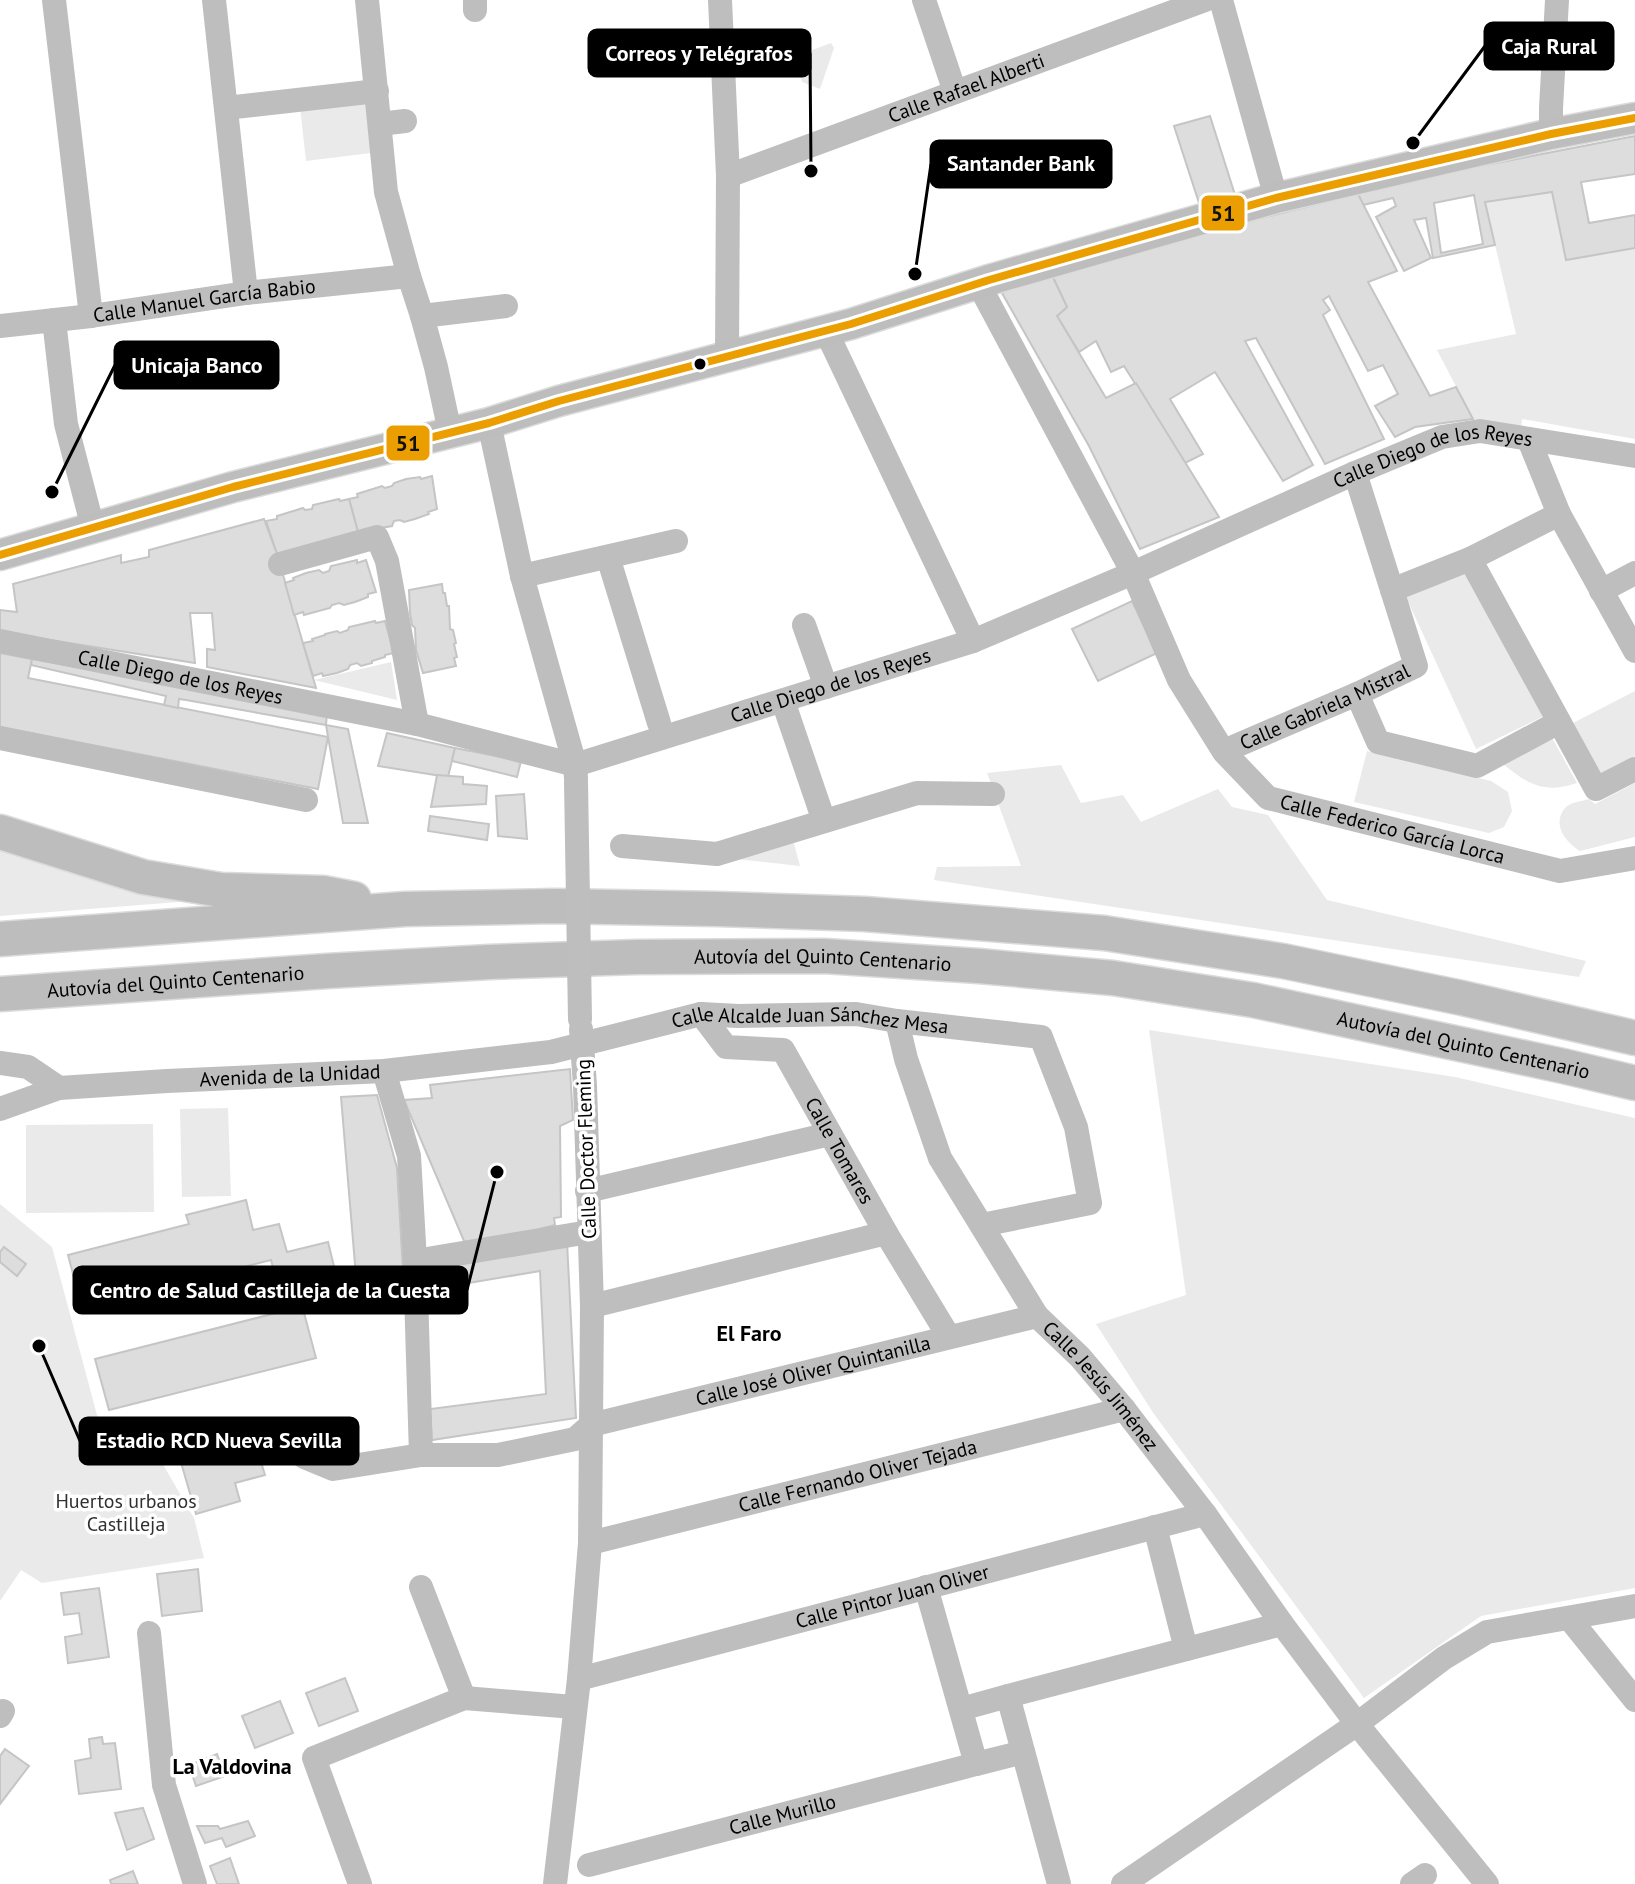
<svg xmlns="http://www.w3.org/2000/svg" width="1635" height="1884" viewBox="0 0 1635 1884" font-family="'PT Sans',sans-serif">
<rect width="100%" height="100%" fill="#fff"/>
<g fill="#eaeaea">
<polygon points="831,43 834,48 820,89 802,82 794,57"/>
<polygon points="366,100 371,153 306,161 300,107"/>
<polygon points="1552,192 1566,260 1635,248 1635,439 1522,419 1521,428 1473,419 1437,350 1516,334 1485,202"/>
<polygon points="1464,573 1544,716 1476,749 1405,595"/>
<polygon points="391,662 397,700 314,680"/>
<polygon points="1635,691 1635,756 1601,776 1573,723"/>
<path d="M1551 736 1577 783C1544 794 1529 785 1503 764Z"/>
<polygon points="1367,751 1491,781 1508,792 1512,811 1504,827 1489,833 1354,802"/>
<polygon points="1061,765 1081,803 1123,795 1141,822 1218,789 1232,807 1268,815 1327,900 1586,961 1579,977 934,880 937,867 1021,866 987,773"/>
<path d="M1635 783V837L1580 851C1567 843 1551 825 1565 808 1571 802 1582 801 1589 799L1595 804Z"/>
<polygon points="793,840 800,866 736,859"/>
<polygon points="0,845 229,898 0,916"/>
<polygon points="1149,1030 1455,1077 1635,1118 1635,1588 1481,1616 1364,1698 1154,1414 1096,1324 1186,1295"/>
<polygon points="228,1108 231,1196 182,1197 180,1109"/>
<polygon points="153,1124 154,1212 26,1213 26,1125"/>
<polygon points="0,1204 52,1247 105,1445 143,1430 194,1518 204,1558 42,1583 21,1570 0,1601"/>
</g>
<g fill="#ddd" stroke="#c5c5c5" stroke-width="2" fill-rule="evenodd">
<polygon points="1210,116 1236,198 1200,206 1174,126"/>
<path d="M1635 136V174L1581 182 1589 223 1635 215V248L1566 260 1552 192 1485 202 1495 245 1433 258 1426 218 1414 220 1431 258 1404 271 1376 217 1396 206 1393 198 1363 205 1358 194 1465 169ZM1474 195 1483 244 1441 253 1434 203Z"/>
<polygon points="1358,194 1397,271 1368,282 1430,396 1456,387 1473,419 1415,427 1395,437 1375,406 1398,394 1383,365 1368,371 1329,296 1323,300 1330,310 1323,315 1384,439 1325,464 1256,338 1245,341 1313,465 1283,481 1215,372 1170,399 1203,454 1185,463 1124,366 1111,372 1096,341 1079,352 1057,316 1067,307 1050,271"/>
<polygon points="1050,271 1067,307 1057,316 1106,398 1136,383 1219,517 1140,549 1089,446 998,286"/>
<polygon points="432,476 437,509 428,512 429,514 415,519 404,522 400,520 394,521 392,526 358,532 349,499 358,497 357,494 382,486 385,488 392,486 394,483 406,479 420,477 421,479"/>
<polygon points="339,499 340,501 349,499 358,532 277,554 266,521 277,519 277,516 303,508 305,510 312,509 313,505"/>
<polygon points="264,519 277,554 316,688 207,667 207,649 215,650 212,613 190,613 195,663 0,632 0,610 17,612 13,584 121,555 121,563 149,557 149,550"/>
<polygon points="357,560 357,563 366,560 376,592 368,594 368,597 355,602 344,605 339,603 332,605 330,608 304,615 303,612 294,615 285,583 294,580 293,578 306,573 319,570 323,573 329,571 331,566"/>
<polygon points="442,584 443,593 445,593 447,606 449,606 450,629 453,630 456,643 454,644 457,657 454,658 456,666 423,673 416,650 415,628 412,625 410,613 409,590"/>
<polygon points="1132,601 1157,653 1098,681 1072,629"/>
<polygon points="375,621 376,623 385,621 394,653 385,655 385,657 372,661 372,663 361,666 357,663 350,665 348,669 337,673 323,676 322,673 313,676 303,643 313,641 312,639 325,635 325,634 337,631 340,633 348,630 349,627"/>
<polygon points="0,653 32,659 28,678 328,737 318,789 0,727"/>
<polygon points="32,659 327,712 326,725 186,700 179,699 178,708 164,705 166,696 31,665"/>
<polygon points="326,725 348,729 368,823 343,823"/>
<polygon points="387,733 455,748 448,777 378,766"/>
<polygon points="455,748 521,761 517,777 452,761"/>
<polygon points="437,775 463,777 463,784 487,786 486,804 431,807"/>
<polygon points="524,794 527,839 498,836 496,796"/>
<polygon points="430,816 489,824 487,840 428,831"/>
<polygon points="570,1069 573,1120 560,1126 561,1217 554,1218 555,1225 467,1248 404,1100 432,1098 430,1085"/>
<polygon points="377,1095 397,1168 403,1270 356,1276 341,1097"/>
<polygon points="246,1200 253,1230 279,1224 287,1252 328,1242 342,1299 303,1309 316,1358 109,1410 95,1359 284,1311 271,1260 82,1308 68,1255 189,1224 186,1215"/>
<polygon points="567,1242 576,1418 432,1440 430,1409 546,1394 540,1271 427,1290 426,1264"/>
<polygon points="4,1247 26,1264 17,1276 0,1262 0,1252"/>
<polygon points="223,1421 227,1433 250,1426 265,1475 235,1483 240,1501 196,1514 173,1435"/>
<polygon points="198,1569 202,1611 162,1616 157,1574"/>
<polygon points="99,1588 109,1657 68,1663 65,1637 82,1634 79,1613 64,1615 61,1593"/>
<polygon points="345,1678 358,1711 319,1726 306,1693"/>
<polygon points="280,1701 293,1733 255,1748 242,1716"/>
<polygon points="102,1737 103,1744 115,1743 121,1789 79,1794 75,1761 91,1758 89,1739"/>
<polygon points="5,1749 29,1766 0,1804 0,1756"/>
<polygon points="217,1754 225,1776 196,1786 189,1765"/>
<polygon points="143,1808 154,1839 127,1850 115,1813"/>
<polygon points="248,1821 255,1836 226,1847 222,1838 205,1843 197,1826 218,1826 220,1829"/>
<polygon points="230,1858 239,1884 217,1884 210,1866"/>
<polygon points="133,1871 138,1884 111,1884 110,1880"/>
</g>
<g fill="none" stroke-linecap="round" stroke-linejoin="round">
<defs>
<polyline id="major" points="0,555 233,487 489,423 559,401 851,324 989,280 1276,198 1551,134 1635,118"/>
<g id="highway">
<polyline points="0,832 143,877 221,890 323,893 354,899"/>
<polyline points="0,939 405,909 554,906 718,909 865,914 1104,933 1283,961 1462,998 1635,1038"/>
<path id="s13" d="M0 994 327 971 489 962 637 957 824 956 979 966 1113 978 1253 1000 1563 1066 1635 1083"/>
</g>
</defs>
<use href="#major" stroke="#dbdbdb" stroke-width="33"/>
<use href="#highway" stroke="#dbdbdb" stroke-width="37"/>
<g stroke="#bebebe" stroke-width="24">
<polyline points="54,0 91,316"/>
<polyline points="214,0 246,293"/>
<polyline points="367,0 386,192 409,276 422,316 436,367 450,432"/>
<polyline points="720,0 728,176 727,358"/>
<polyline points="924,0 955,92"/>
<polyline points="1221,0 1276,198"/>
<polyline points="475,10 475,0"/>
<polyline points="226,108 377,91"/>
<polyline points="380,124 405,121"/>
<polyline points="1551,134 1551,108 1557,0"/>
<path id="s1" d="M728 176 1205 0"/>
<path id="s2" d="M978 283 1133 573 1179 680 1224 752 1268 798 1560 871 1635 858"/>
<polyline points="422,316 506,306"/>
<polyline points="54,320 66,424 93,528"/>
<path id="s3" d="M0 326 91 316 246 293 409 276"/>
<polyline points="826,331 973,641"/>
<polyline points="489,423 522,576 575,765 576,778"/>
<polyline points="1529,440 1559,514 1635,651"/>
<polyline points="608,557 659,723"/>
<polyline points="1470,559 1596,789 1635,769"/>
<polyline points="280,564 377,537 387,561 417,724"/>
<polyline points="522,576 676,541"/>
<polyline points="1392,590 1470,559 1559,514"/>
<polyline points="1601,591 1635,573"/>
<polyline points="804,625 826,687"/>
<path id="s4" d="M0 641 417 724 575 765 973 641 1133 573 1355 473 1442 437 1480 431 1635 456"/>
<polyline points="1357,694 1378,742 1477,766 1559,722"/>
<polyline points="783,701 824,821"/>
<polyline points="0,738 306,800"/>
<path id="s5" d="M1224 751 1357 694 1416 666 1355 473"/>
<polyline points="622,846 717,854 917,793 993,794"/>
<path id="s6" d="M701 1014 726 1047 783 1050 886 1233 949 1337"/>
<path id="s7" d="M897 1021 906 1059 940 1158 1037 1316 1080 1357 1124 1409 1205 1514 1282 1624 1357 1724 1487 1884"/>
<polyline points="0,1063 28,1067 59,1088"/>
<polyline points="384,1071 409,1156 415,1261 421,1455"/>
<path id="s8" d="M0 1109 59 1088 167 1081 384 1071 551 1052 701 1014 738 1016 856 1014 897 1021 1041 1037 1076 1127 1090 1203 982 1225"/>
<polyline points="587,1191 830,1134"/>
<polyline points="415,1261 589,1232"/>
<polyline points="592,1306 886,1233"/>
<path id="s9" d="M304 1457 333 1469 421 1455H498L575 1439 591 1425 1037 1316"/>
<polyline points="1155,1527 1186,1649"/>
<path id="s10" d="M590 1543 1124 1409"/>
<polyline points="421,1587 464,1698"/>
<polyline points="926,1587 976,1764 1023,1752"/>
<polyline points="1569,1618 1635,1700"/>
<polyline points="149,1633 164,1785 195,1884"/>
<path id="s11" d="M579 1679 1205 1514"/>
<polyline points="1008,1696 1282,1624"/>
<polyline points="961,1709 1008,1696 1059,1884"/>
<polyline points="0,1716 3,1711"/>
<path id="s12" d="M589 1865 976 1764"/>
<polyline points="360,1884 314,1758 464,1698 574,1707"/>
<polyline points="555,1884 579,1679 590,1543 592,1306 585,1086 581,1029"/>
<polyline points="1123,1884 1357,1724 1444,1658 1487,1632 1635,1606"/>
<polyline points="1412,1884 1425,1875"/>
</g>
<use href="#major" stroke="#bdbdbd" stroke-width="30"/>
<use href="#highway" stroke="#bdbdbd" stroke-width="34"/>
<polyline stroke="#bebebe" stroke-width="24" points="576,782 580,1019"/>
<defs>
<polyline id="bus-1" points="0,555 233,487 489,423 559,401 851,324 989,280 1276,198 1551,134 1635,118"/>
</defs>
<use href="#bus-1" stroke="#fff" stroke-width="14"/>
<use href="#bus-1" stroke="#eb9e00" stroke-width="8"/>
</g>
<circle fill="#000" stroke="#fff" stroke-width="3" cx="700" cy="364" r="7"/>
<g text-anchor="middle" dominant-baseline="central" stroke-width="7" stroke-linejoin="round" paint-order="stroke">
<g font-size="20" fill="#000" stroke="#fff">
<text stroke="none"><textPath href="#s1" startOffset="254">Calle Rafael Alberti</textPath></text>
<text stroke="none"><textPath href="#s3" startOffset="206">Calle Manuel García Babio</textPath></text>
<text stroke="none"><textPath href="#s4" startOffset="1504">Calle Diego de los Reyes</textPath></text>
<text stroke="none"><textPath href="#s4" startOffset="184">Calle Diego de los Reyes</textPath></text>
<text stroke="none"><textPath href="#s4" startOffset="856">Calle Diego de los Reyes</textPath></text>
<text stroke="none"><textPath href="#s5" startOffset="110">Calle Gabriela Mistral</textPath></text>
<text stroke="none"><textPath href="#s2" startOffset="722">Calle Federico García Lorca</textPath></text>
<text stroke="none"><textPath href="#s13" startOffset="824">Autovía del Quinto Centenario</textPath></text>
<text stroke="none"><textPath href="#s13" startOffset="176">Autovía del Quinto Centenario</textPath></text>
<text stroke="none"><textPath href="#s8" startOffset="820">Calle Alcalde Juan Sánchez Mesa</textPath></text>
<text stroke="none"><textPath href="#s13" startOffset="1472">Autovía del Quinto Centenario</textPath></text>
<text stroke="none"><textPath href="#s8" startOffset="294">Avenida de la Unidad</textPath></text>
<text transform="translate(586 1149) rotate(-92)">Calle Doctor Fleming</text>
<text stroke="none"><textPath href="#s6" startOffset="214">Calle Tomares</textPath></text>
<text stroke="none"><textPath href="#s9" startOffset="526">Calle José Oliver Quintanilla</textPath></text>
<text stroke="none"><textPath href="#s7" startOffset="424">Calle Jesús Jiménez</textPath></text>
<text stroke="none"><textPath href="#s10" startOffset="276">Calle Fernando Oliver Tejada</textPath></text>
<text stroke="none"><textPath href="#s11" startOffset="324">Calle Pintor Juan Oliver</textPath></text>
<text stroke="none"><textPath href="#s12" startOffset="200">Calle Murillo</textPath></text>
</g>
<g font-size="20" fill="#303030" stroke="#fff">
<text x="126" y="1501">Huertos urbanos<tspan x="126" dy="23">Castilleja</tspan></text>
</g>
<g font-size="22" font-weight="bold" fill="#000" stroke="#fff">
<text x="749" y="1333">El Faro</text>
<text x="232" y="1766">La Valdovina</text>
</g>
</g>
<path fill="none" stroke="#000" stroke-width="3" d="M1413 143L1485 46M811 171L810 53M915 274L931 164M52 492L115 365M497 1172L467 1290M39 1346L80 1441"/>
<g fill="#000" stroke="#fff" stroke-width="3">
<circle cx="1413" cy="143" r="8"/>
<circle cx="811" cy="171" r="8"/>
<circle cx="915" cy="274" r="8"/>
<circle cx="52" cy="492" r="8"/>
<circle cx="497" cy="1172" r="8"/>
<circle cx="39" cy="1346" r="8"/>
</g>
<g fill="#000" stroke="#000" stroke-width="3">
<rect x="1485" y="23" width="128" height="46" rx="8"/>
<rect x="589" y="30" width="221" height="46" rx="8"/>
<rect x="931" y="141" width="180" height="46" rx="8"/>
<rect x="115" y="342" width="163" height="46" rx="8"/>
<rect x="74" y="1267" width="393" height="46" rx="8"/>
<rect x="80" y="1418" width="278" height="46" rx="8"/>
</g>
<g font-size="22" text-anchor="middle" font-weight="bold" fill="#fff">
<text x="1549" y="54">Caja Rural</text>
<text x="699" y="61">Correos y Telégrafos</text>
<text x="1021" y="171">Santander Bank</text>
<text x="197" y="373">Unicaja Banco</text>
<text x="270" y="1298">Centro de Salud Castilleja de la Cuesta</text>
<text x="219" y="1448">Estadio RCD Nueva Sevilla</text>
</g>
<g stroke="#fff" stroke-width="3">
<rect x="1200" y="194" width="46" height="38" rx="8" fill="#eb9e00"/>
<rect x="385" y="424" width="46" height="38" rx="8" fill="#eb9e00"/>
</g>
<g font-size="22" text-anchor="middle" font-weight="bold" fill="#111">
<text x="1223" y="221">51</text>
<text x="408" y="451">51</text>
</g>
</svg>
